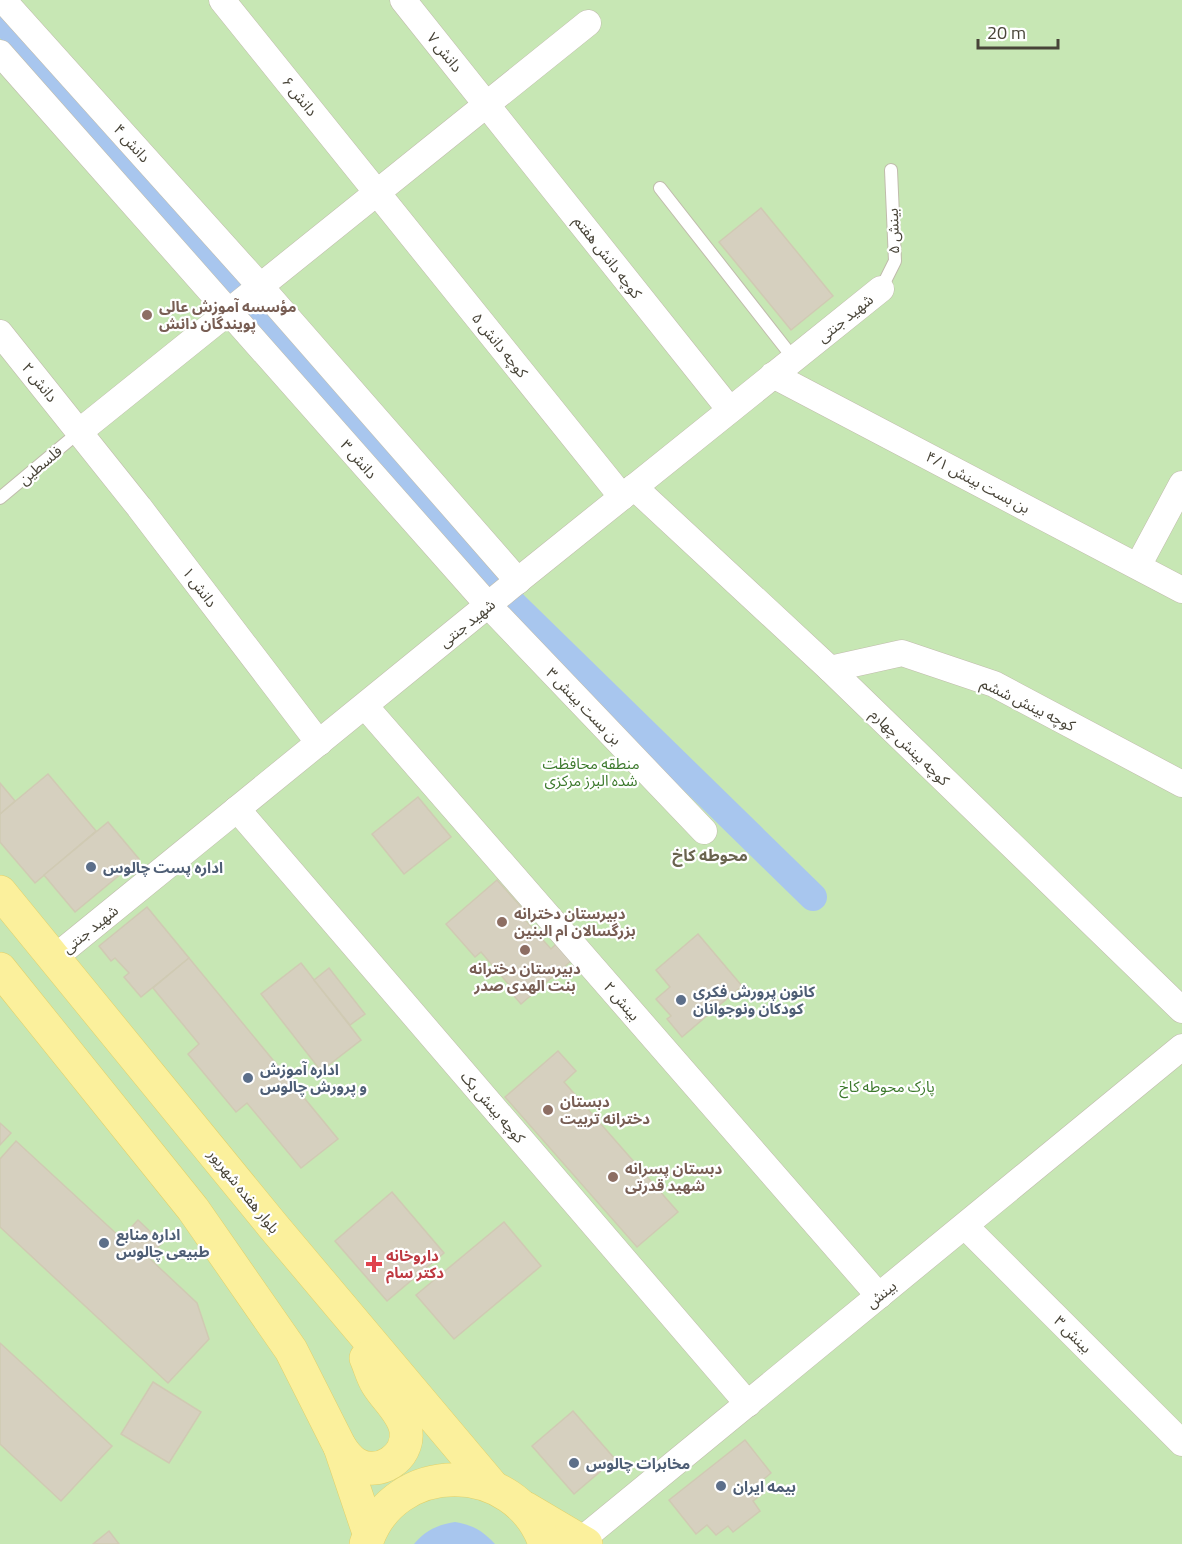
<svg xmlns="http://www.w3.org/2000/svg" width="1182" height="1544" viewBox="0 0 1182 1544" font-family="'Titillium Web','Noto Sans Arabic',sans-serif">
<rect width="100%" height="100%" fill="#f4f3ea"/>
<rect fill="#c7e7b4" x="0" y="0" width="1182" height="1544"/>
<path fill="#a8c6ee" d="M455 1522C473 1525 483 1531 495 1544H414C426 1530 437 1525 455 1522Z"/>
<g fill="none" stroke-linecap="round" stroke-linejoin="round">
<polyline stroke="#a8c6ee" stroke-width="28" points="0,17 514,605 813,897"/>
</g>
<g fill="#d6d0bf" stroke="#d0cab3" stroke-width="1.5">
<polygon points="761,208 833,296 791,330 719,242"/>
<polygon points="48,774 96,831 35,883 0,842 0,814"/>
<polygon points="0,783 15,801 0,814"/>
<polygon points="418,797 451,837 404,874 372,834"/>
<polygon points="108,822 139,859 75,912 44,875"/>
<polygon points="497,880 523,909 518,912 551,949 556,944 571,961 521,1004 508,989 510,986 481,952 475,957 446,924"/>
<polygon points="147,907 189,958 141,997 124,977 129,973 115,958 111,961 99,946"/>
<polygon points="698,934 742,986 682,1037 667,1019 671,1016 656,999 670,987 656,970"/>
<polygon points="189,958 338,1139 301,1168 247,1103 236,1112 188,1054 199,1044 153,988"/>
<polygon points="301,963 361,1040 321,1071 261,994"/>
<polygon points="329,968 365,1014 350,1025 314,980"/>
<polygon points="558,1051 576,1071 564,1082 678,1212 637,1247 505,1097"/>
<polygon points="0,1123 11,1133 0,1145"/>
<polygon points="16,1141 121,1238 138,1220 162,1243 148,1257 197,1303 209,1339 168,1383 0,1227 0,1159"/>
<polygon points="392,1192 444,1253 387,1301 335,1241"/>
<polygon points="504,1222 541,1266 454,1339 416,1295"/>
<polygon points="0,1343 112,1446 61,1501 0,1444"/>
<polygon points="153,1382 201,1412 169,1463 121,1434"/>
<polygon points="573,1411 615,1459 574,1494 532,1446"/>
<polygon points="745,1440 771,1473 758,1484 765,1492 753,1501 760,1511 733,1532 728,1526 716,1535 707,1525 696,1534 669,1500"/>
<polygon points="109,1531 119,1544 93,1544"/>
</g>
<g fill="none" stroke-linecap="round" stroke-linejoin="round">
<defs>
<g id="lane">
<polyline points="660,188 794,359"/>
<polyline points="881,289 895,261 891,170"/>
<polyline points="0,498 79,432"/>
</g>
<g id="street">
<polyline points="3,0 260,286 518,581"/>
<polyline points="222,0 622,497"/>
<polyline points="403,0 730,410"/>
<polyline points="0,53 489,606 704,831"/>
<polyline points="0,333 139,507 319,743"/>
<polyline points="773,375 1182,590"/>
<polyline points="79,432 588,23"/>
<polyline points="634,487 830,669 1182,1010"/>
<polyline points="1138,566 1182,484"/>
<polyline points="830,669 902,653 994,684 1182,784"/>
<polyline points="365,706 879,1296"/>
<polyline points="237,809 748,1404"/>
<polyline points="54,958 510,587 881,289"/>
<polyline points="965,1226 1182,1443"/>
<polyline points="580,1541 1182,1047"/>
</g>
<g id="primary">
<polyline points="0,892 273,1226 492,1486"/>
<polyline points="0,969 193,1209 291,1350 340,1447 369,1533"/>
<path d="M340 1447C344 1453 349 1460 356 1464 379 1477 409 1458 406 1431 404 1413 386 1399 377 1384 372 1376 370 1367 366 1358"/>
<polyline points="525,1508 586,1544"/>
<path d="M366 1544C393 1458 516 1459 545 1544"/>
</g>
</defs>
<use href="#lane" stroke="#c0bcac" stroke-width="14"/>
<use href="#street" stroke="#c0bcac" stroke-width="27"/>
<use href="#primary" stroke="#e0d16b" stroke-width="34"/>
<use href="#lane" stroke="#fff" stroke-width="12"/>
<use href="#street" stroke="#fff" stroke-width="26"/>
<use href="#primary" stroke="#fbf09c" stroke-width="33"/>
</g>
<g fill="#8d6e63" stroke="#fff" stroke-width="2">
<circle cx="147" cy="315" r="6"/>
<circle cx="502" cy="922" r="6"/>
<circle cx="525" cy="950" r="6"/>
<circle cx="548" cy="1110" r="6"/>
<circle cx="613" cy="1177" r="6"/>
</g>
<g fill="#5c6f8a" stroke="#fff" stroke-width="2">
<circle cx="91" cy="867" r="6"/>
<circle cx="681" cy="1000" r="6"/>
<circle cx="248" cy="1078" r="6"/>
<circle cx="104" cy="1243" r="6"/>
<circle cx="574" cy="1463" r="6"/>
<circle cx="721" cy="1486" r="6"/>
</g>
<path fill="#e0444e" stroke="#fff" stroke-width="2" d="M371 1255h6v6h6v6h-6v6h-6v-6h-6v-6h6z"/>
<g text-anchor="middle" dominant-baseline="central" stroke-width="4.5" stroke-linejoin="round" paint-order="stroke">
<g font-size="15" fill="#484438" stroke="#fff">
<text transform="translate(445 52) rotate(51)">دانش ۷</text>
<text transform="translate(300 96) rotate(51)">دانش ۶</text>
<text transform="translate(132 143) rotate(48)">دانش ۴</text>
<text transform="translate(893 231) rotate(-92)">بینش ۵</text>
<text transform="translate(608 257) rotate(52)">کوچه دانش هفتم</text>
<text transform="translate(845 318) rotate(-39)">شهید جنتی</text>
<text transform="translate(500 345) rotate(51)">کوچه دانش ۵</text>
<text transform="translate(40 382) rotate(51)">دانش ۲</text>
<text transform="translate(359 459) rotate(49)">دانش ۳</text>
<text transform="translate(40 465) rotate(-40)">فلسطین</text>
<text transform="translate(978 482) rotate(28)">بن بست بینش ۴/۱</text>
<text transform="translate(200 587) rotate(53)">دانش ۱</text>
<text transform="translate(467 623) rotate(-39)">شهید جنتی</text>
<text transform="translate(1028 704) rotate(26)">کوچه بینش ششم</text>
<text transform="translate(584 706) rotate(46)">بن بست بینش ۳</text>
<text transform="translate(910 747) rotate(44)">کوچه بینش چهارم</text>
<text transform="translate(90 929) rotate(-39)">شهید جنتی</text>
<text transform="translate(622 1001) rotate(49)">بینش ۲</text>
<text transform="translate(493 1107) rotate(49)">کوچه بینش یک</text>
<text transform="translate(244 1191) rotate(51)">بلوار هفده شهریور</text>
<text transform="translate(881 1294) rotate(-39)">بینش</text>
<text transform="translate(1073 1334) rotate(45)">بینش ۳</text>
</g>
<g font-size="15" font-weight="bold" fill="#785e54" stroke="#fff" text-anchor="start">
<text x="159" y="306">مؤسسه آموزش عالی<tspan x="159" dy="17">پویندگان دانش</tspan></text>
<text x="514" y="913">دبیرستان دخترانه<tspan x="514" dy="17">بزرگسالان ام البنین</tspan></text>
<text x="525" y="968" text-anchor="middle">دبیرستان دخترانه<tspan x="525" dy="17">بنت الهدی صدر</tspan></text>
<text x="560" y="1101">دبستان<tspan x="560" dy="17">دخترانه تربیت</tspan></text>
<text x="625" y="1168">دبستان پسرانه<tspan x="625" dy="17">شهید قدرتی</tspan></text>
</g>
<g font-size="15" fill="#3c792c" stroke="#fff">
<text x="591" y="763">منطقه محافظت<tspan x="591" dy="17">شده البرز مرکزی</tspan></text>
<text x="887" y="1086">پارک محوطه کاخ</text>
</g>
<g font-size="15" font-weight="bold" fill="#4e5e75" stroke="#fff" text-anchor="start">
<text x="103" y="867">اداره پست چالوس</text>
<text x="693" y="991">کانون پرورش فکری<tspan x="693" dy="17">کودکان ونوجوانان</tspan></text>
<text x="260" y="1069">اداره آموزش<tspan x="260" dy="17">و پرورش چالوس</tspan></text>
<text x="116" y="1234">اداره منابع<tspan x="116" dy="17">طبیعی چالوس</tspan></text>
<text x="586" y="1463">مخابرات چالوس</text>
<text x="733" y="1486">بیمه ایران</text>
</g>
<g font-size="15" font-weight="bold" fill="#be3a42" stroke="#fff" text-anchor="start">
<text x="386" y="1255">داروخانه<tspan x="386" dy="17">دکتر سام</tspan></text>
</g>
<g font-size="16" font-weight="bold" fill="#6a644f" stroke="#fff">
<text x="710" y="855">محوطه کاخ</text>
</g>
</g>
<path d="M978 39v9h80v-9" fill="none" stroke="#484438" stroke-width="3"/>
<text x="987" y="39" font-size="18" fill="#484438" stroke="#ffffff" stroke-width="4.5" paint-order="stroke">20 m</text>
</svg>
